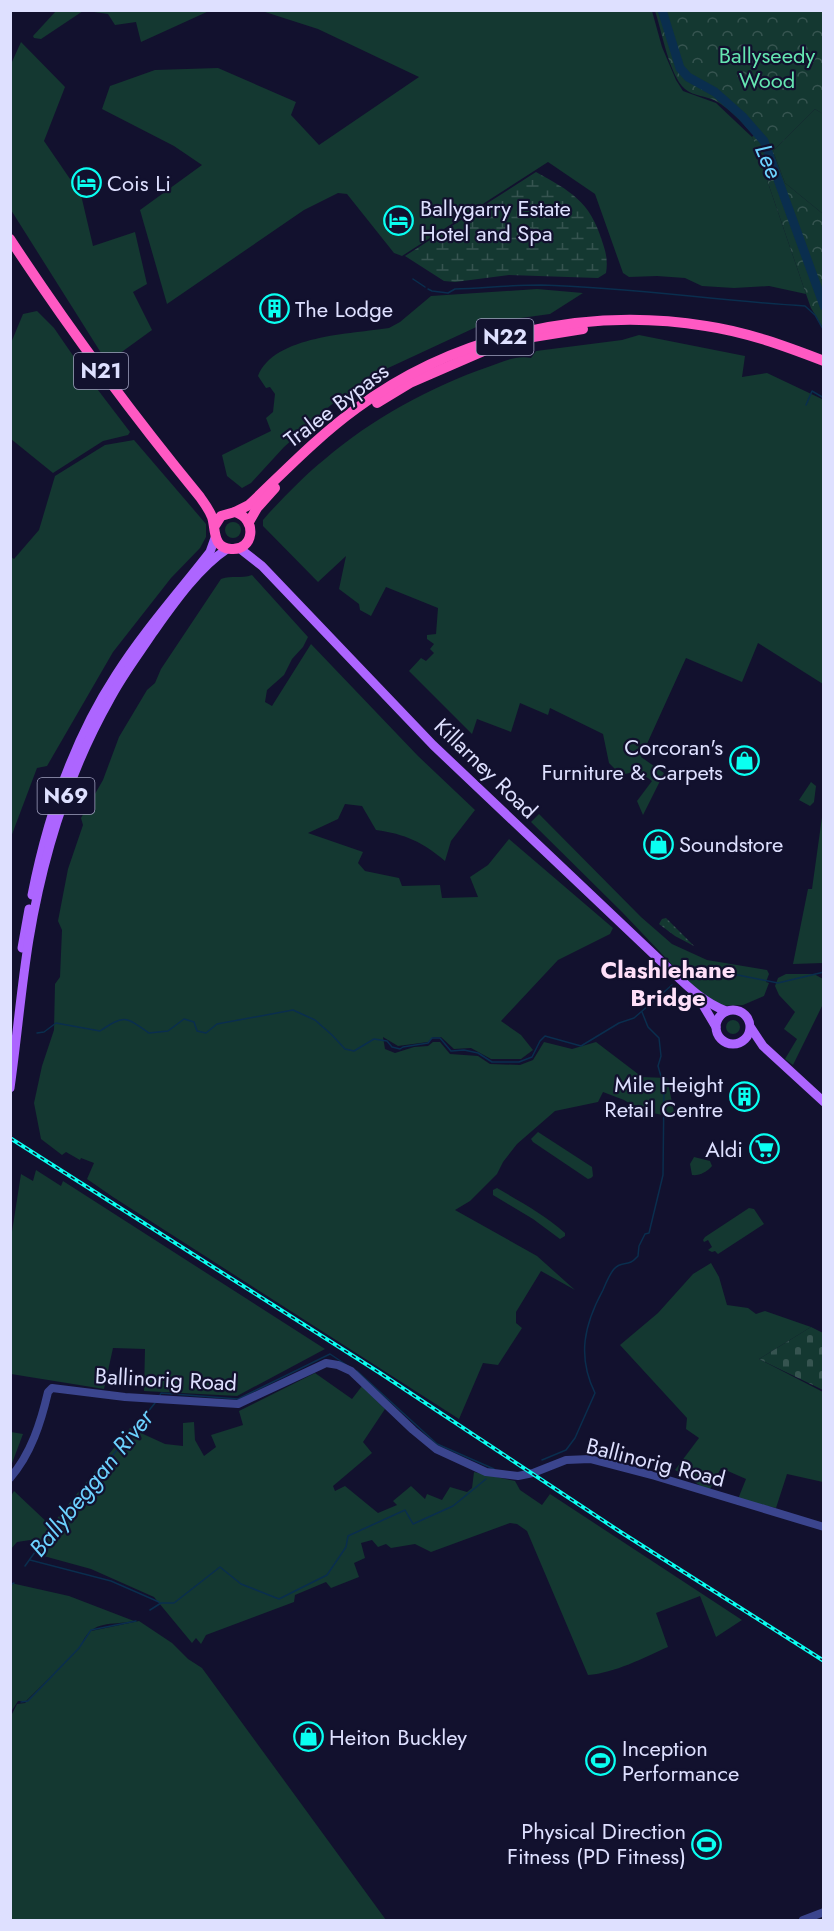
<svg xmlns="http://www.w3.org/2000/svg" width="834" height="1931" viewBox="0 0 834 1931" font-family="Jost,sans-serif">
<defs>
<pattern id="forest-crowns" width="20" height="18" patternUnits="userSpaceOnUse" patternTransform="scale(1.5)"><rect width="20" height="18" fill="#143831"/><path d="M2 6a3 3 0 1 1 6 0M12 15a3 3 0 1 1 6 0" fill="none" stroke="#365450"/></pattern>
<pattern id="wetland-marsh" width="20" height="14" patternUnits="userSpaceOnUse" patternTransform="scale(1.5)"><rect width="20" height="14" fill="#143831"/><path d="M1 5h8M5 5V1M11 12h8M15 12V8" fill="none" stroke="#365450"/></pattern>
<pattern id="cemetery-stones" width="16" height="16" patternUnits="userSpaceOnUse" patternTransform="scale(1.5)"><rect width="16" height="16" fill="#143831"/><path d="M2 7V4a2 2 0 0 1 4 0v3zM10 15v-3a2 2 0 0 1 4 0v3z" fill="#365450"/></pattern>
<pattern id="park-dots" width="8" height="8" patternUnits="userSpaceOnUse" patternTransform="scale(1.5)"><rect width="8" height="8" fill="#143831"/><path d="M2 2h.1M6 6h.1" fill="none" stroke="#365450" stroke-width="1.8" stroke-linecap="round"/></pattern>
</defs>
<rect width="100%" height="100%" fill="#12112e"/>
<g fill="#143831">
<polygon points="56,11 83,11 41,39 34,38 33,36"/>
<polygon points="87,11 209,10 209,11 141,42 136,22 115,25 108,14"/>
<polygon points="262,11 652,11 662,47 676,80 683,91 716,103 752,137 762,156 765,174 806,294 769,286 734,288 702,286 685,278 657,276 629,277 623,273 595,194 548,162 402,256 394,253 347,194 338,193 304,210 167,304 140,210 202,165 174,146 102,109 110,86 155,70 218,68 296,102 291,115 319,145 419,77 318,29"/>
<polygon points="21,42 65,87 44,141 81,195 93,246 135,232 147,284 133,292 152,330 112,359 103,356 11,210 11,64"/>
<polygon points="815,109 823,114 823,214 785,183 773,151"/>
<path d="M537 289 583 293 550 314 485 323 386 369 331 405 284 447 251 483 242 488 227 476 222 455 271 431 266 418 273 412 275 394 270 387 266 388 258 376C274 335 352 334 389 328L400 322 431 296Z"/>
<polygon points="37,311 54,328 85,373 130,432 128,435 103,441 53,473 11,439 11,343 23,314"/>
<path d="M639 335 745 356 742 377 767 373 824 400 823 684 758 643 742 682 686 658 641 757 664 773 643 815 637 801 652 781 638 771 621 775 609 763 603 734 550 708 548 715 520 703 511 732 477 719 472 734 409 671 421 658 426 661 434 653 430 649 434 644 427 639V635L436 634 438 608 386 587 371 616 360 610 359 604 339 589 346 556 318 582 263 526V520L269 513C287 494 305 475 325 459 370 420 432 386 488 367 502 362 516 355 531 358L536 351 622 340Z"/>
<polygon points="134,440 206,524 206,537 200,548 171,578 113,652 47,766 37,768 11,837 11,557 14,559 39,530 55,476 105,445"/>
<circle cx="233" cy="530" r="8"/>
<path d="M252 575 308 637 303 647 292 659 284 675 267 690 265 702 272 706 311 644 418 756 475 810 451 841 445 861C423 842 405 834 376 830L362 806 345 804 338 819 308 833 363 852 358 863 365 871 399 878 402 886 440 885 442 898 478 897 470 877 488 865 509 839 613 928 610 934 558 960 501 1021 521 1035 533 1050 521 1059H491L471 1048 454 1049 441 1037H433L428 1042 398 1046 383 1037 385 1049 395 1053 414 1047 428 1046 433 1042H440L450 1054 478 1056 490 1064 520 1065 533 1060 544 1042 572 1049 596 1042 642 1077 667 1078 674 1112 668 1116 642 1111 624 1100 603 1092 598 1102 555 1111 517 1144 503 1162 497 1174 470 1201 455 1210 537 1256 575 1290 541 1271 516 1312V1323L522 1328 498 1365 483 1363 459 1419 113 1197 87 1179 94 1163 81 1158 80 1160 66 1152 62 1155 41 1139 34 1103 42 1066 54 1030 55 984 60 977 62 930 58 921 68 869 83 825 81 818 103 780 119 737 147 690 155 683 161 669 221 579C232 575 241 579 252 575Z"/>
<polygon points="811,782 816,786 814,802 810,806 799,800"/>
<polygon points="823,810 823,963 793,964 808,889 812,889"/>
<polygon points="539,814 641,917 672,944 707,960 767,970 769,974 766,982 769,983 764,996 743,1005 718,1006 685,979 688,976 682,972 680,973 622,912 531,822"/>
<polygon points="786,974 814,974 823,979 823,1004 793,1065 785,1059 797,1039 784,1029 795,1012 779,995 775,986 778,978"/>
<circle cx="733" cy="1027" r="7"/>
<polygon points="538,1132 592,1167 593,1176 591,1178 588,1179 533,1142 531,1139"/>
<path d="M694 1157 710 1161 712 1166C707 1172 699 1176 692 1175L690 1164Z"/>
<polygon points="36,1170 61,1186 63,1181 325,1349 237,1396 144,1391 145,1349 113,1348 104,1389 11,1374 11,1238 21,1174 33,1181"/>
<path d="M497 1188C521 1202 545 1215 565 1233V1236L560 1239 533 1219 493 1195V1190Z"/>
<polygon points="749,1208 754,1209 764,1224 718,1254 715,1251 712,1252 708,1250 712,1247 708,1240 704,1242 703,1240 705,1237"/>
<polygon points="711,1263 719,1277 727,1305 748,1308 756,1314 765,1311 811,1327 759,1359 823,1392 823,1482 787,1474 776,1508 738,1499 746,1479 721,1468 709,1491 675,1470 699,1438 686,1429 687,1418 620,1345 658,1313 693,1274"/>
<path d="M315 1373 352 1399 362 1386 385 1409 363 1442 372 1453 333 1486 335 1491 345 1486 378 1513 397 1505 393 1501 411 1486 425 1499 427 1494 442 1500 450 1487 467 1492 472 1488 474 1472 515 1481 520 1490 542 1505 550 1494 742 1620 716 1637 700 1596 656 1613 668 1647C643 1658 615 1673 588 1675L527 1531 517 1524 510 1523 431 1552 415 1544 391 1548 386 1544 378 1547 372 1540 361 1543 365 1558 354 1563 359 1577 331 1588 326 1582 295 1595 294 1602 206 1635 201 1644 196 1638 192 1643 154 1597 91 1569 40 1555V1548L37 1539 17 1542 11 1549V1496L14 1491 51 1526 130 1428 165 1444 183 1446V1423L194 1422 195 1440 204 1456 216 1447 211 1435 243 1425 239 1411Z"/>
<polygon points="11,1432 23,1434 11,1466 10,1432"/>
<path d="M11 1583 69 1596 134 1621C110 1626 94 1619 82 1643L91 1631 139 1621 172 1643 188 1659 202 1668 386 1920H11V1716L17 1704 25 1703 81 1647 26 1701H18L11 1712Z"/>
</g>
<path fill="url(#forest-crowns)" d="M655 11H823V114L815 109 773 151 785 183 823 214V328L811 308 806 294 765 174 761 156 752 137 754 135C742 123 730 109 716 101 706 96 693 96 685 89 669 75 662 31 655 11Z"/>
<path fill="url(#wetland-marsh)" d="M536 172C570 191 590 201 602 241 606 252 608 261 606 273L598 278 509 275 455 282 444 281 405 256Z"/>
<polygon fill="url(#cemetery-stones)" points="811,1327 823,1333 823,1390 759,1359"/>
<polygon fill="url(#park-dots)" points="666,918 694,946 675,936 659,924 662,919"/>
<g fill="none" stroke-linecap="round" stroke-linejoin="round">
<g stroke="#0a2e4e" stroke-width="1.5">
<polyline points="413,279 425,287"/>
<path d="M428 289 432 291 448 293 455 289C483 288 513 285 541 285 630 287 717 301 805 306L815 315 824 331"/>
<polyline points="806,405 812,391 824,398"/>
<polyline points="686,973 708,969 778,983 824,972"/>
<path d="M37 1033 44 1032 56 1023 100 1031C124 1015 125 1016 149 1033L168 1031 184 1019 194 1022 197 1031 206 1033 217 1024 293 1010 315 1020 332 1035 345 1049 354 1051 374 1039 387 1041 392 1047 400 1049 403 1047 428 1043 432 1038H440L451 1051 464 1050 478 1053 492 1062H519L532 1057 540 1041 545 1036 581 1046 619 1023 634 1018 672 985"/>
<polyline points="357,1371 437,1444 494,1469"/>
<polyline points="160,1395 161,1393 238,1399 330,1354 348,1366"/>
<path d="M542 1460 566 1450 575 1438 595 1393C577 1356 584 1325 603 1290 606 1283 609 1275 614 1269 620 1262 624 1265 631 1262 634 1261 636 1258 638 1256L639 1246 645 1234 649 1233 663 1175 664 1087 658 1066 661 1056 659 1038 648 1027 642 1012"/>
<polyline points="30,1560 111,1581 159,1602"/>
<polyline points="25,1566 40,1545 155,1403"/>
<polyline points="10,1585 14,1583"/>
<polyline points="150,1610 161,1603 174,1603 220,1567 241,1584 279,1599 327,1575 346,1547 348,1536 405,1510 413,1524 453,1506 486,1479"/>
<polyline points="21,1702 28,1701 79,1648 91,1630 136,1621"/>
</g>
<polyline stroke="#0a2e4e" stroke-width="9" points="662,10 680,68 688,77 715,92 742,116 764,141 824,306"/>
<g stroke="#3b458e" stroke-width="8">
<path d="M10 1478C31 1454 41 1422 48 1392L52 1388 125 1397 238 1404 326 1363 338 1365 351 1371 413 1430 436 1449 486 1472 518 1476 533 1473 566 1460 590 1459 655 1476 824 1527"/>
<polyline points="803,1920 824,1912"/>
</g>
<g stroke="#ad65ff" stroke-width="9">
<path d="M239 548 262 566 433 745 666 966C685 984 702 1002 726 1011"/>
<path d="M32 895C47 819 73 741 116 675 144 631 178 593 210 552L215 538"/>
<polyline points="22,948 29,909"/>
<polyline points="700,1000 716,1027"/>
<circle cx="733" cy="1027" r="17"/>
<polyline points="751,1028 763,1046 824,1102"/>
<path d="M10 1088C17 1039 21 988 29 939 43 855 68 773 110 699 122 676 138 655 152 634 172 606 198 568 227 549"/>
</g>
<g stroke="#ff59c3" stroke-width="10">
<path d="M10 239C69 329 132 414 200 497 204 503 209 509 212 517 216 529 212 548 231 549 254 551 258 519 235 512L221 516 214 527"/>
<polyline points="533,337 583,329"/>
<polyline points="377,403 410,383 486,350"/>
<path d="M235 512 249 505C284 472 317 437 357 408 456 335 585 306 706 326 747 332 785 346 824 361"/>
<polyline points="249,522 257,508 275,488"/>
</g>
<defs>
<polyline id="rail" points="10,1138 380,1373 619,1531 824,1661"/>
</defs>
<use href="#rail" stroke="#0afff1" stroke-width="4"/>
<use href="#rail" stroke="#12112e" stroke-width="1.5" stroke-dasharray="4.5" stroke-linecap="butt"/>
</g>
<defs>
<symbol id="hotel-ring" viewBox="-11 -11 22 22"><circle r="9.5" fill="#12112e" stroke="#0afff1" stroke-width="1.5"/><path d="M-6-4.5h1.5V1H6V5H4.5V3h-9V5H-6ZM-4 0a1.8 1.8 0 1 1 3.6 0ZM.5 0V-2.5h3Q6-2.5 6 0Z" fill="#0afff1"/></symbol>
<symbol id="building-ring" viewBox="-11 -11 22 22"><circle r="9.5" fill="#12112e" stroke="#0afff1" stroke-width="1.5"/><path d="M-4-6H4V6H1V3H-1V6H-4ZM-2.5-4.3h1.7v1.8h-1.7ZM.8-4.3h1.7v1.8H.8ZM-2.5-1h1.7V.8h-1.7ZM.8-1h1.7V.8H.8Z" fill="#0afff1"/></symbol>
<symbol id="shop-ring" viewBox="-11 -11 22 22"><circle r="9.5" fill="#12112e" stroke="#0afff1" stroke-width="1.5"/><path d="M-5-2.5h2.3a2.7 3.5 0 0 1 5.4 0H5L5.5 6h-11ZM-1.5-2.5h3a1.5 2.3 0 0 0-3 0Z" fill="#0afff1"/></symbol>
<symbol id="supermarket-ring" viewBox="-11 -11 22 22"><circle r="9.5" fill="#12112e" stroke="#0afff1" stroke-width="1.5"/><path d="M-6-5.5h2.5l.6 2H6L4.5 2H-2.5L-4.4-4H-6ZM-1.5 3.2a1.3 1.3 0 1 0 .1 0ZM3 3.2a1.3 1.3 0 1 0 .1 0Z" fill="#0afff1"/></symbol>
<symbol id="stadium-ring" viewBox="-11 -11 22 22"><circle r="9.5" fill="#12112e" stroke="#0afff1" stroke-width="1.5"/><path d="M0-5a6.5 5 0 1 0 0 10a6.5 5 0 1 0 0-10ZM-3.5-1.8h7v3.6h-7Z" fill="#0afff1"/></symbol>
</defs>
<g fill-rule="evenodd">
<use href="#hotel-ring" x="70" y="166" width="33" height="33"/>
<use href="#hotel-ring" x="382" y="204" width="33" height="33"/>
<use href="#building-ring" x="258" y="292" width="33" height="33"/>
<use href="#shop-ring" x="728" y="744" width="33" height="33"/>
<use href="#shop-ring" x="642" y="828" width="33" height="33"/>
<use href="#building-ring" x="728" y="1080" width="33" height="33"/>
<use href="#supermarket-ring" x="748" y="1132" width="33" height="33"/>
<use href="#shop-ring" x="292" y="1720" width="33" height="33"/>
<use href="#stadium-ring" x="584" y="1744" width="33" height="33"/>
<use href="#stadium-ring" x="690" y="1828" width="33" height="33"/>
</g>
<g text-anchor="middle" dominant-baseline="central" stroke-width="4.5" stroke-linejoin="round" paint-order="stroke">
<g fill="#12112e" stroke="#a1a2c0" stroke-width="1.5">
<rect x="476.5" y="319" width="57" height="36" rx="4.5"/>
<rect x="74" y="353" width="54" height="36" rx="4.5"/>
<rect x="37.5" y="778" width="57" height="36" rx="4.5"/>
</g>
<g font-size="21" font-weight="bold" fill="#dee0ff">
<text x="505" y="337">N22</text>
<text x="101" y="371">N21</text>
<text x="66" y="796">N69</text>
</g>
<g font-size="22" fill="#65e5b1" stroke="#12112e">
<text x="767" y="55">Ballyseedy<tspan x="767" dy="25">Wood</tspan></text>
</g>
<g font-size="22" fill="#dee0ff" stroke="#12112e" text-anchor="start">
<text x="107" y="183">Cois Li</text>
<text x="420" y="208">Ballygarry Estate<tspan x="420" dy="25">Hotel and Spa</tspan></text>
<text x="295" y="309">The Lodge</text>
<text x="723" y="747" text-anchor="end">Corcoran's<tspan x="723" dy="25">Furniture &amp; Carpets</tspan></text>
<text x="679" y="844">Soundstore</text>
<text x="723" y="1084" text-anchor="end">Mile Height<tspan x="723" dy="25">Retail Centre</tspan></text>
<text x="743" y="1149" text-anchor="end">Aldi</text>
<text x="329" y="1737">Heiton Buckley</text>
<text x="622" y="1748">Inception<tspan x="622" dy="25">Performance</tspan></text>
<text x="686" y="1831" text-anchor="end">Physical Direction<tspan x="686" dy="25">Fitness (PD Fitness)</tspan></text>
</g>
<g font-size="22" fill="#dee0ff" stroke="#12112e">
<text transform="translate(336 405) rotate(-37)">Tralee Bypass</text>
<text transform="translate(486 768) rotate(44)">Killarney Road</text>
<text transform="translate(166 1379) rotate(3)">Ballinorig Road</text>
<text transform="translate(656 1462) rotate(14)">Ballinorig Road</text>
</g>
<g font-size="24" font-style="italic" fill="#6cd2ff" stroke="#12112e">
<text transform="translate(769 161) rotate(67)">Lee</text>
<text transform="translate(91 1483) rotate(-51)">Ballybeggan River</text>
</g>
<g font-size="24" font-weight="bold" fill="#ffe0f9" stroke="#12112e">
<text x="668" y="969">Clashlehane<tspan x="668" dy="28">Bridge</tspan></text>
</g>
</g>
<rect width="834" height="1931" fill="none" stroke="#dee0ff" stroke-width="24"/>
</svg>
